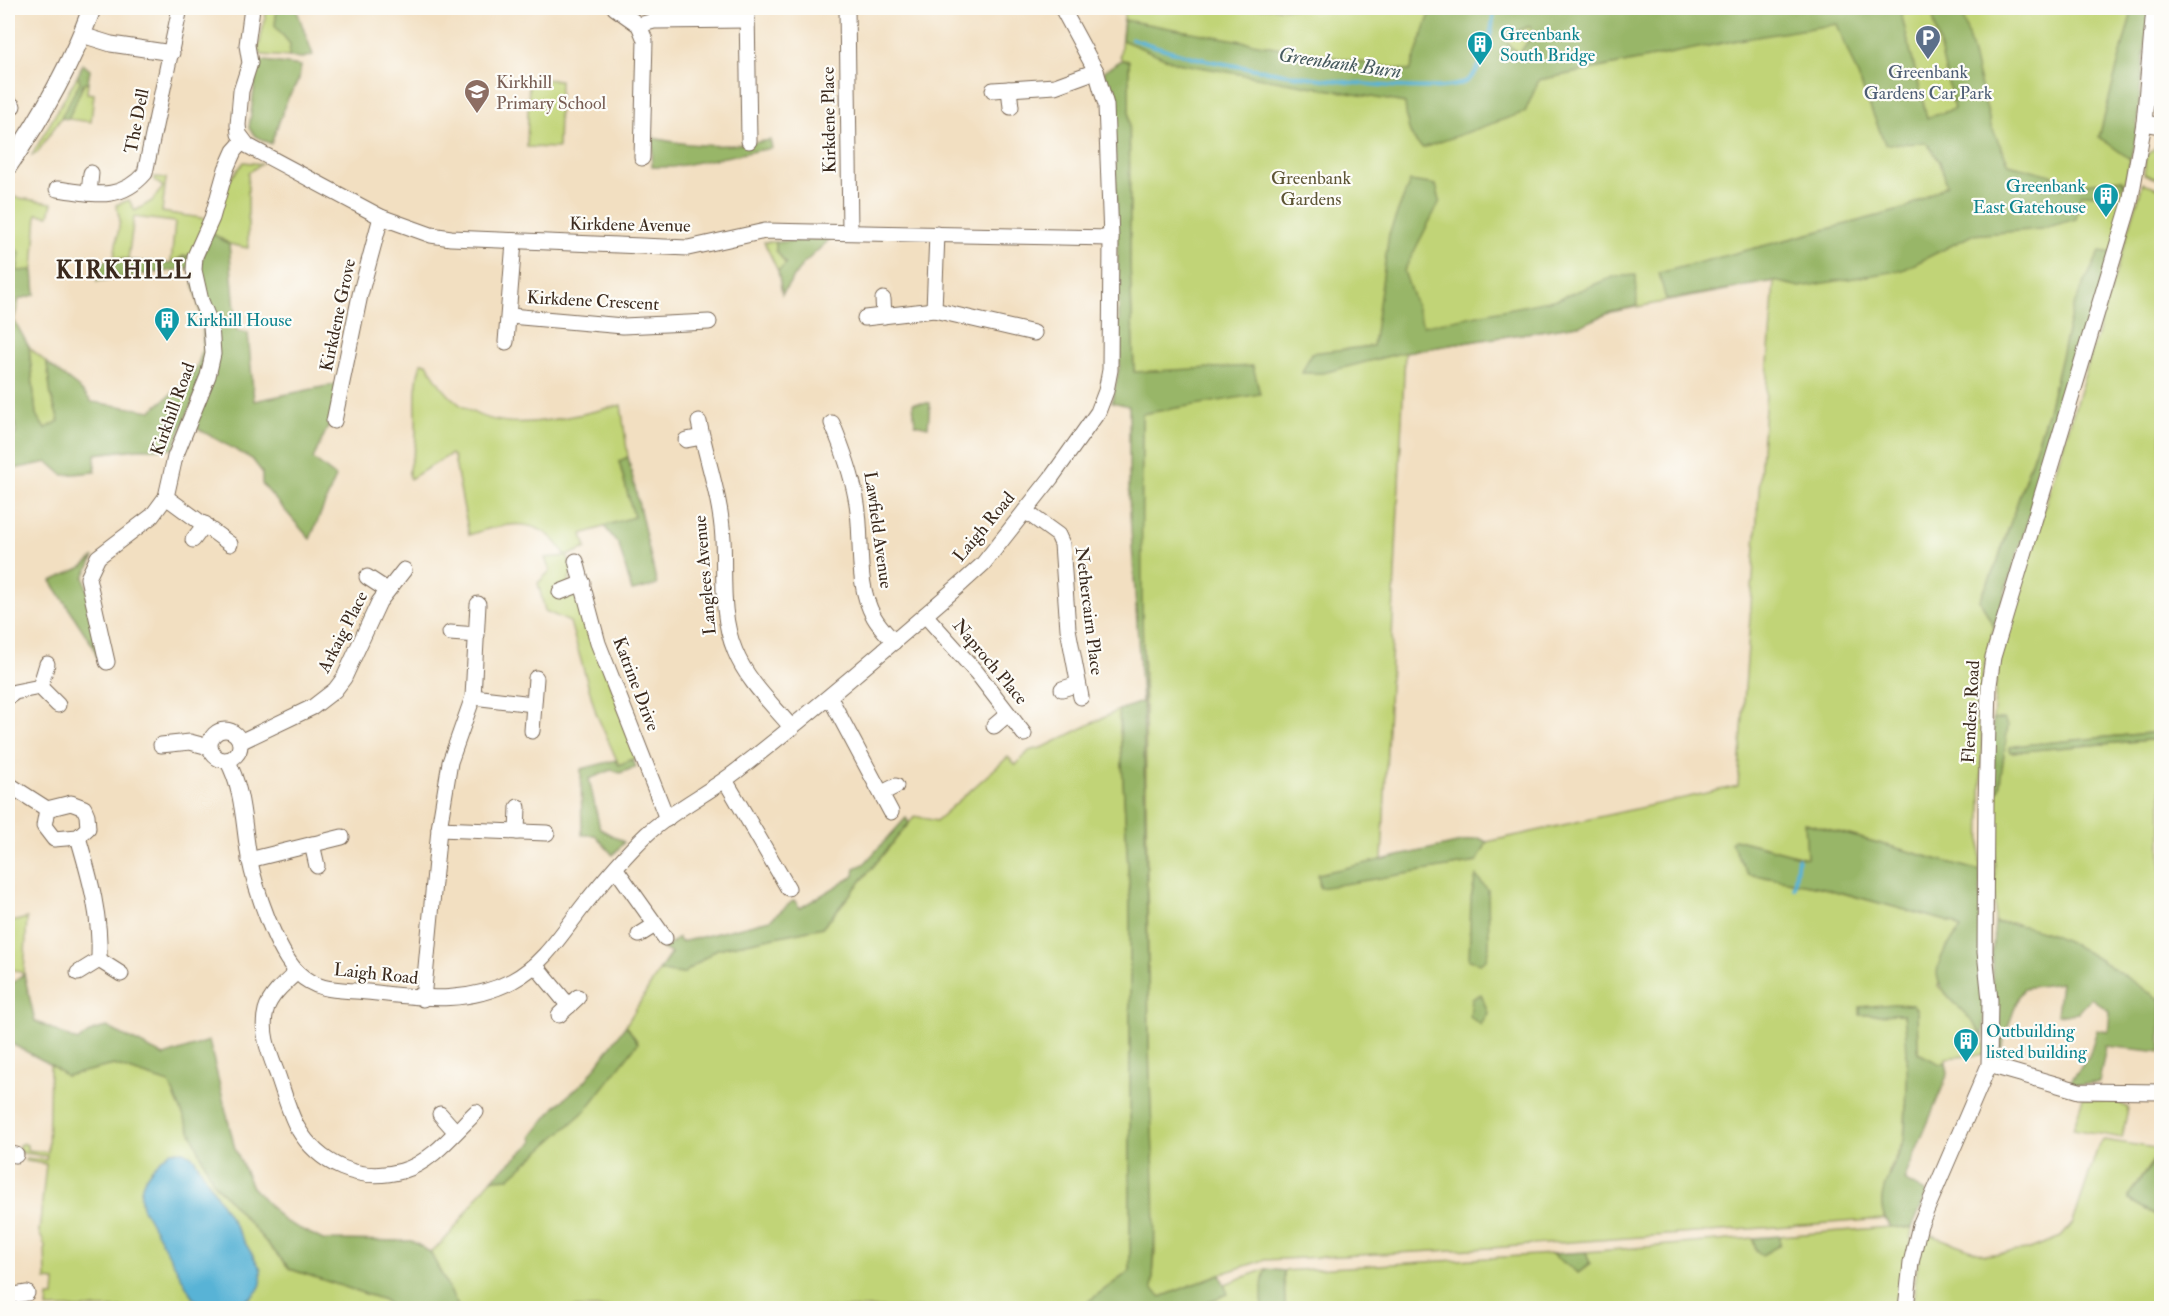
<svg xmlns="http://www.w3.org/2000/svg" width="2169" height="1316" viewBox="0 0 2169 1316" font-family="'IM FELL Double Pica',serif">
<rect width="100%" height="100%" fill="#fdfcf7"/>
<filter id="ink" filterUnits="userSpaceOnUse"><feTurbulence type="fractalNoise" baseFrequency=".0167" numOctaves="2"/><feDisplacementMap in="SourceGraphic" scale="12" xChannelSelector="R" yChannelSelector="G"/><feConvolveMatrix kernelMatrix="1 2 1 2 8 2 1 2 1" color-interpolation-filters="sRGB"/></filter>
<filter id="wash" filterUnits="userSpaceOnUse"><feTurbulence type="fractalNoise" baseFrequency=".008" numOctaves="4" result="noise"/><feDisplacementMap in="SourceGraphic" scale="24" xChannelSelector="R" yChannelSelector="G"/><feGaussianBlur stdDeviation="1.35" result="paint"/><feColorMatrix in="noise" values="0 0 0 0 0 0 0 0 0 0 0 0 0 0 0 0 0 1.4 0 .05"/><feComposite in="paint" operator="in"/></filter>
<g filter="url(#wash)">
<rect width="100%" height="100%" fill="#f2dfc1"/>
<g fill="#c1d477" stroke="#7e7f4a" stroke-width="1.5" fill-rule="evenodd">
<polygon points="267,8 277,8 275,26 291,44 289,57 262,55 258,51"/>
<path d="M1125 8H2149L2130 159 2113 253 2073 307 2048 411 1997 563 1980 600 1994 627 1983 672 1980 871 1806 823 1807 858 1735 839 1748 874 1820 887 1954 923 1961 929 1956 935 1938 986C1959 1006 1983 1024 1986 1054L1946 1058V1062L1940 1065 1918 1053 1917 1011 1860 1015 1904 1014 1909 1055 1904 1140 1889 1171 1883 1204 1884 1219 1491 1248 1264 1260 1220 1274 1161 1297 1152 1289 1155 1252 1149 1045 1145 703 1141 590 1142 414 1134 372 1130 264 1129 61 1122 60 1120 56ZM1774 281 1738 786 1487 842 1477 862 1320 887 1318 874 1382 860 1405 352 1584 324 1611 312Z"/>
<polygon points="78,75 80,82 61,118 37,153 32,155"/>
<polygon points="529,79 560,80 558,148 527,147"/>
<polygon points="88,82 87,93 94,94 91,122 68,119 84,83"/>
<polygon points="2161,142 2161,162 2156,179 2144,174 2146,156"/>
<polygon points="244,162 261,164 248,173 248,248 229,244 210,232 231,178"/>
<polygon points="155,177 166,178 162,212 208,219 194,255 183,256 171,263 175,222 134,217 128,259 114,258 120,220 116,205 129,200 135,211 152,201 163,187 154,180"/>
<polygon points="2143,183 2162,189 2161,732 2023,745 2010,752 2161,739 2161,1000 2015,923 1995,923 1994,791 2008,726 1993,719 1998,660"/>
<polygon points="13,197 52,203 49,216 37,214 33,270 17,272 9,242"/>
<polygon points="764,242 776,242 776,250 786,265 778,271"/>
<polygon points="29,347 47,363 51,396 59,421 45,430 36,415"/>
<path d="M421 363H427C468 448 547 422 621 405L628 457 619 462 634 517 582 534 586 548 567 556 573 570 568 582 571 594 582 601 637 757 619 765 596 713 570 622 545 611 538 583 550 571 545 558 566 556C542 515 509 521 469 535L454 457 451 454 410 479C406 469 413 458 415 447 419 417 411 395 421 363Z"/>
<path d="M1119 710 1130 903V1271L1079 1308H459L430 1252C457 1234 470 1202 492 1179L509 1178 638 1043 626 1025 659 971 683 974 717 949 823 927 915 816 936 821 1008 757 1016 765 1029 751 1044 747Z"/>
<polygon points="27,918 24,974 8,967 8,923"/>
<polygon points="50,1064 66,1076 114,1065 169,1083 213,1182 290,1269 385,1300 393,1308 47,1308 48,1297 54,1297 55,1281 46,1280 45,1246 39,1232 46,1164 25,1161 26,1158 46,1160 47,1156 22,1153 22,1150 18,1149 19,1145 23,1143 27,1145 27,1150 48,1152"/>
<polygon points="2083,1098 2119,1103 2128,1108 2122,1138 2073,1129"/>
<polygon points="2104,1140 2161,1149 2129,1195 2129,1200 2161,1218 2161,1308 1912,1308 1919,1253 1926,1233 1985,1255 2027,1250 2061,1237 2073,1223 2099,1144"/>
<polygon points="1890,1227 1912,1228 1903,1308 1285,1308 1284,1271 1552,1254 1578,1273 1590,1264 1586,1252 1753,1238 1756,1250 1780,1245 1780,1236"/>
<polygon points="1266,1269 1273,1308 1159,1308"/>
</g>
<g fill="#98b668" stroke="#6a7043" stroke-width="1.5" fill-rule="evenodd">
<polygon points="277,8 296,8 313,55 303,58 289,57 290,44 275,26"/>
<path d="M1432 8H1920L1901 13 1927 118 1954 109 1931 8H1961L1991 126 2009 164 2085 184 2121 179 2125 184 2105 195 2081 194 2076 219 2041 229 1972 235 1903 270 1800 287 1774 281 1666 300 1659 273 1904 209 1947 185 1940 162 1927 143 1885 144 1837 24 1738 40 1539 80 1525 112 1423 148C1407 138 1407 121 1405 103L1177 63 1122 40 1124 20 1410 71ZM1531 26 1533 34 1519 54 1509 45 1507 39 1511 33Z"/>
<polygon points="2130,8 2149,8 2135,144 2130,159 2099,137 2131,15"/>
<polygon points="258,60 301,66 299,79 287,100 271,144 255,136 249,128"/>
<path d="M1122 60 1129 61 1130 264 1134 372 1253 366 1260 394 1142 414C1140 624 1146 834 1149 1044 1150 1126 1159 1208 1152 1289L1161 1297 1220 1274 1228 1294 1192 1308H1079L1130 1271V903L1119 710 1142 702 1129 498V406L1112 402 1120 364 1115 141 1104 71Z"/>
<polygon points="83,64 90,70 88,82 84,83 68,119 61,118 80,82 78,75"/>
<path d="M653 138C694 147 728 148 770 140L772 148 673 167H652Z"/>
<polygon points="1410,181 1436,185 1440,201 1404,271 1423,326 1558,299 1613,277 1636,275 1637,306 1611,312 1584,324 1405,352 1323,373 1302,373 1311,353 1373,346 1389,234"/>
<path d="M13 194 9 242 20 253 17 271 33 270 35 295 19 299 14 320 29 347 36 415 45 429 59 421 51 396 47 363 78 387 92 402 151 411C164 399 183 387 193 373 214 342 197 302 190 268L97 281 96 262C121 257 142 263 167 263 176 263 184 256 194 255L206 323 208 363 173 449H137L95 454V472L63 475 48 462 8 470V445L16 433 8 371V200Z"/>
<polygon points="210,232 229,244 237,331 248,333 254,401 337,384 332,418 313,459 336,477 310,539 262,484 262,472 252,459 191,425 210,386 198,272"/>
<polygon points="831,238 802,265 782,294 778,271 786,264 776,250 776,242"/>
<polygon points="2100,251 2113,253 1994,627 1980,600 1997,563 2048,411 2073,307"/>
<polygon points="913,403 930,403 928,427 915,424"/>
<polygon points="628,457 657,585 632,591 619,545 604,526 634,517 619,461"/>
<polygon points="94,557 84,577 104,659 98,660 93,646 51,581 82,567"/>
<polygon points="1993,719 2003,719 2008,726 1999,790 1994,791"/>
<polygon points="2161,732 2161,739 2010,752 2010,747 2023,745"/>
<polygon points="632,759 636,767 620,773 611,770 589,779 600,829 624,842 613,855 595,835 582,835 581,769 616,760 619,765"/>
<polygon points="906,818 909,823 823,927 717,949 683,974 659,971 671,953 663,949 678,938 681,942 770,920 794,900 800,908 854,876 855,868 864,864"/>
<path d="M1805 823 1980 871 1984 1037C1952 989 1910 988 1961 929L1954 923 1820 887 1748 874 1731 843 1734 839 1807 858Z"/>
<polygon points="1479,838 1487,842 1477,862 1320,888 1318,874"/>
<polygon points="1476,876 1488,890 1489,947 1486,959 1480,963 1469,960 1471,898"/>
<path d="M1995 923C2059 923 2109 968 2161 1000V1052L2106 1046 2099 1082 2081 1085 2070 1082 2089 1056 2097 1030 2108 1032 2110 1012 2091 998 2078 1013 2057 1015 2061 983 2024 988 2018 998 1999 1054 1993 1053 1992 955Z"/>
<polygon points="24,974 35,1021 77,1041 94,1030 107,1027 164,1056 209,1041 235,1149 252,1187 284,1221 323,1240 412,1241 430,1252 459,1308 393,1308 384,1300 290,1269 213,1182 169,1083 114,1065 66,1076 50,1064 8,1042 8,987"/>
<polygon points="1481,994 1488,1013 1481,1025 1470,1017 1472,999"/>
<path d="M1894 1004 1913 1005 1917 1011 1918 1053 1940 1064 1946 1062 1948 1074 1904 1180 1927 1193 1912 1228 1890 1227C1868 1198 1896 1167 1904 1140 1906 1131 1905 1121 1906 1112 1908 1078 1908 1047 1904 1014L1860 1015V1007Z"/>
<polygon points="626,1025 638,1043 586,1110 509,1178 492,1179 533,1142 532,1136 555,1107 586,1080"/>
<polygon points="2161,1151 2161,1218 2129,1200 2129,1195"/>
<polygon points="1780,1236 1780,1245 1762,1255 1756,1250 1753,1238"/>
<polygon points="1586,1252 1590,1264 1578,1273 1552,1254"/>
<path d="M1266 1269 1284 1271 1285 1308H1262C1263 1294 1260 1282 1266 1269Z"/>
</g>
<path fill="#59b3d6" stroke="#4a6e7a" stroke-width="1.5" d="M171 1151H184L194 1158 261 1269C261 1274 262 1280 261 1284 253 1308 211 1310 193 1298L142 1207C135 1181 153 1166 171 1151Z"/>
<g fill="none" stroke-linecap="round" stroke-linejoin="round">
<g stroke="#59b3d6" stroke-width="4">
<path d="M1132 39C1152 45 1172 52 1193 57 1235 68 1433 100 1465 82 1485 70 1493 29 1494 8"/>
<polyline points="1794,888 1798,858"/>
</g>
</g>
</g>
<g filter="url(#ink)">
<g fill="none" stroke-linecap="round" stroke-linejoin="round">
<defs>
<g id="minor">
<polyline points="252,8 247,45 250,63 241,91 238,125 239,134 248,146 381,217 431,235 451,238 688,248 765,231 1111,238"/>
<polyline points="615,8 639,25 645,40 642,158"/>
<polyline points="747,8 749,141"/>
<polyline points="847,8 850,231"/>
<polyline points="639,25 654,21 746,20"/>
<polyline points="82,35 111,44 172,53"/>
<polyline points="1009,89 1011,107"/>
<polyline points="993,90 1055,86 1096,71"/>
<polyline points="8,104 13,106"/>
<polyline points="2144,123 2162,126"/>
<path d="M57 189C92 193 119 203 145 173L180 8"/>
<polyline points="89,193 91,173"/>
<polyline points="883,299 884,316"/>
<polyline points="934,310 937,234"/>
<polyline points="510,316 623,326 709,322"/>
<polyline points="865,318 934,310 1034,333"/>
<polyline points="506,342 514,242"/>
<polyline points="334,421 360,295 381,217"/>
<path d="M699 422C707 461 721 499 723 539 725 577 720 615 735 651 747 681 772 704 792 728"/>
<path d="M832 423C842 447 851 471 856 498 864 536 854 582 874 617 879 626 887 634 894 642"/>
<polyline points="686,440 702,437"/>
<polyline points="166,497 230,544"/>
<polyline points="1025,511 1058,535 1062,544 1068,629 1081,697"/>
<polyline points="193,540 205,524"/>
<polyline points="576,561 598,643 667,819"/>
<polyline points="367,577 387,590"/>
<polyline points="560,592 583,583"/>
<polyline points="925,615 977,673 1024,734"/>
<polyline points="450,633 477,635"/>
<polyline points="107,662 88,578 98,557 152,516 166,497 175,457 208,376 213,354 211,325 201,301 194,270 195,256 212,218 226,169 234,151 243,141"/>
<polyline points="40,687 58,705"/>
<polyline points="1062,689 1078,684"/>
<polyline points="8,697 15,692 40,687 47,664"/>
<polyline points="473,697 533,704"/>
<polyline points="830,698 891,812"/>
<polyline points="994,726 1008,714"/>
<circle cx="225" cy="745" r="15"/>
<polyline points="532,731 536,678"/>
<polyline points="240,742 313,707 335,690 344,678 379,602 404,570"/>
<polyline points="161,745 190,742 209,747"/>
<path d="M227 760C244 791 243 824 249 857 255 888 276 951 298 973 319 993 341 989 367 992 418 997 464 1006 512 981 544 964 562 933 584 905 603 881 625 855 647 834 674 809 709 793 738 770 815 710 888 647 962 583L983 564 1051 478 1098 412 1106 391 1110 370 1111 238 1106 105 1096 71 1062 8"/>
<polyline points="725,780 788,888"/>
<polyline points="8,784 47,809"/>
<polyline points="882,793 896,786"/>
<polygon points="71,803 84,808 87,815 88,828 78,837 54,839 44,826 47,809"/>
<polyline points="439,829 547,833"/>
<polyline points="517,832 518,807"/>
<path d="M78 837C90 878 101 916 99 960L78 973"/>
<polyline points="312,844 317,866"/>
<polyline points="249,860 342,837"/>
<polyline points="616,869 665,938"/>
<polyline points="639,935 655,925"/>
<polyline points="99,960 121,974"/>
<polyline points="535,965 569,1006"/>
<path d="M297 972C286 982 270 995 266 1010 260 1033 270 1055 278 1076 284 1093 289 1112 297 1127 319 1165 360 1183 402 1171 431 1163 455 1132 476 1112"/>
<polyline points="423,999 439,829 450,762 473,697 478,604"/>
<polyline points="559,1015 578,997"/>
<polyline points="1989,1065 2079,1091 2162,1092"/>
<polyline points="440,1114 455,1131"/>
<polyline points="8,1154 16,1155"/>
<polyline points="8,1296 27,1293"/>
<polyline points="1906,1308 1911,1263 1920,1225 1989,1065 1990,1000 1985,952 1986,804 1989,685 1993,657 2130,203 2144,123 2154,8"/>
</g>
<path id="tertiary" d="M8 166C42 117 71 65 92 8"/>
</defs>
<use href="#minor" stroke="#7b6957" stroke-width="17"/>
<use href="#tertiary" stroke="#7b6957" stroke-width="20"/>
<use href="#minor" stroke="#fff" stroke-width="15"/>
<use href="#tertiary" stroke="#fff" stroke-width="18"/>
</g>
</g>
<defs>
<symbol id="parking-pin" viewBox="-11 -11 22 30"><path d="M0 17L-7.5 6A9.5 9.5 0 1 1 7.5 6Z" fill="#5c6f8a" stroke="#fdfcf7"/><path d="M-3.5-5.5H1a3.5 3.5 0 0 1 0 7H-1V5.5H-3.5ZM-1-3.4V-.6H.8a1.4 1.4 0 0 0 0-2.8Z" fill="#fff"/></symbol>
<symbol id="building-pin" viewBox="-11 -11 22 30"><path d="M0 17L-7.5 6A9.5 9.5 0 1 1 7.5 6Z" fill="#0f9aa8" stroke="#fdfcf7"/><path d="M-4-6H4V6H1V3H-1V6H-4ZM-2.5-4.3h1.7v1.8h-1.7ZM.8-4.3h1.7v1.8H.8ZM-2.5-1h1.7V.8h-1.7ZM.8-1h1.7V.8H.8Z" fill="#fff"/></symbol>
<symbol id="school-pin" viewBox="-11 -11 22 30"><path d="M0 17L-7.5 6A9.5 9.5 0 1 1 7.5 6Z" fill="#8d6e63" stroke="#fdfcf7"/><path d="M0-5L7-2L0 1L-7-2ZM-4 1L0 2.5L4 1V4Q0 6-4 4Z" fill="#fff"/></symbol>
</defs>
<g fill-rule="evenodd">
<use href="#parking-pin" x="1913" y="23" width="30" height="40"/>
<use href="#building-pin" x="1465" y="29" width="30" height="40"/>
<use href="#school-pin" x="462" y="77" width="30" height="40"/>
<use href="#building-pin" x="2091" y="181" width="30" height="40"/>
<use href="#building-pin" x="152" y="305" width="30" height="40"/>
<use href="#building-pin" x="1951" y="1026" width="30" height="40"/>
</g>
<g text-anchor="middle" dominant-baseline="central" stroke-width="4.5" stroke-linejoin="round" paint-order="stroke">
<g font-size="18" fill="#0d838f" stroke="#fdfcf7" text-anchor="start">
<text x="1500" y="34">Greenbank<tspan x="1500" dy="21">South Bridge</tspan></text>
<text x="2086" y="186" text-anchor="end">Greenbank<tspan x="2086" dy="21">East Gatehouse</tspan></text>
<text x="186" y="320">Kirkhill House</text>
<text x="1986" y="1031">Outbuilding<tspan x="1986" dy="21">listed building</tspan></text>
</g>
<g font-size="18" fill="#4e5e75" stroke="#fdfcf7">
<text x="1928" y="72">Greenbank<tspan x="1928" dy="21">Gardens Car Park</tspan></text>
</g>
<g font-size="18" fill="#785e54" stroke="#fdfcf7" text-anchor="start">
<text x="496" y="82">Kirkhill<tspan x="496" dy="21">Primary School</tspan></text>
</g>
<g font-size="18" fill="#3b2a1e" stroke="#fdfcf7">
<text transform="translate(829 120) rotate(-91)">Kirkdene Place</text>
<text transform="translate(137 121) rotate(-79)">The Dell</text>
<text transform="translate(630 225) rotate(1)">Kirkdene Avenue</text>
<text transform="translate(593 301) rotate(3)">Kirkdene Crescent</text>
<text transform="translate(338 315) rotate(-78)">Kirkdene Grove</text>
<text transform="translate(173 409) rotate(-70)">Kirkhill Road</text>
<text transform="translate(984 527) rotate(-50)">Laigh Road</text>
<text transform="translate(878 530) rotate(82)">Lawfield Avenue</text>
<text transform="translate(705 575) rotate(-95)">Langlees Avenue</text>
<text transform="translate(1089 611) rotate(83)">Nethercairn Place</text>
<text transform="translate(343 632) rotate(-63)">Arkaig Place</text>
<text transform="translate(990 662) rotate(50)">Naproch Place</text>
<text transform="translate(636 684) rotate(69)">Katrine Drive</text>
<text transform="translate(1971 712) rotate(-87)">Flenders Road</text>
<text transform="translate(376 974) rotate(6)">Laigh Road</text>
</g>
<g font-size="18" fill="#5c5434" stroke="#fdfcf7">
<text x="1311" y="178">Greenbank<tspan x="1311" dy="21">Gardens</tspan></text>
</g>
<g font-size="20" font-style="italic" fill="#465a5e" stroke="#fdfcf7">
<text transform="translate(1340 63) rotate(8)">Greenbank Burn</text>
</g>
<g font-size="24" font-weight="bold" letter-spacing="1.5" fill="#3b2a1e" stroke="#fdfcf7">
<text x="124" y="270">KIRKHILL</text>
</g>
</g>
<rect width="2169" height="1316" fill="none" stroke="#fdfcf7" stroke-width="30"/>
</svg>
